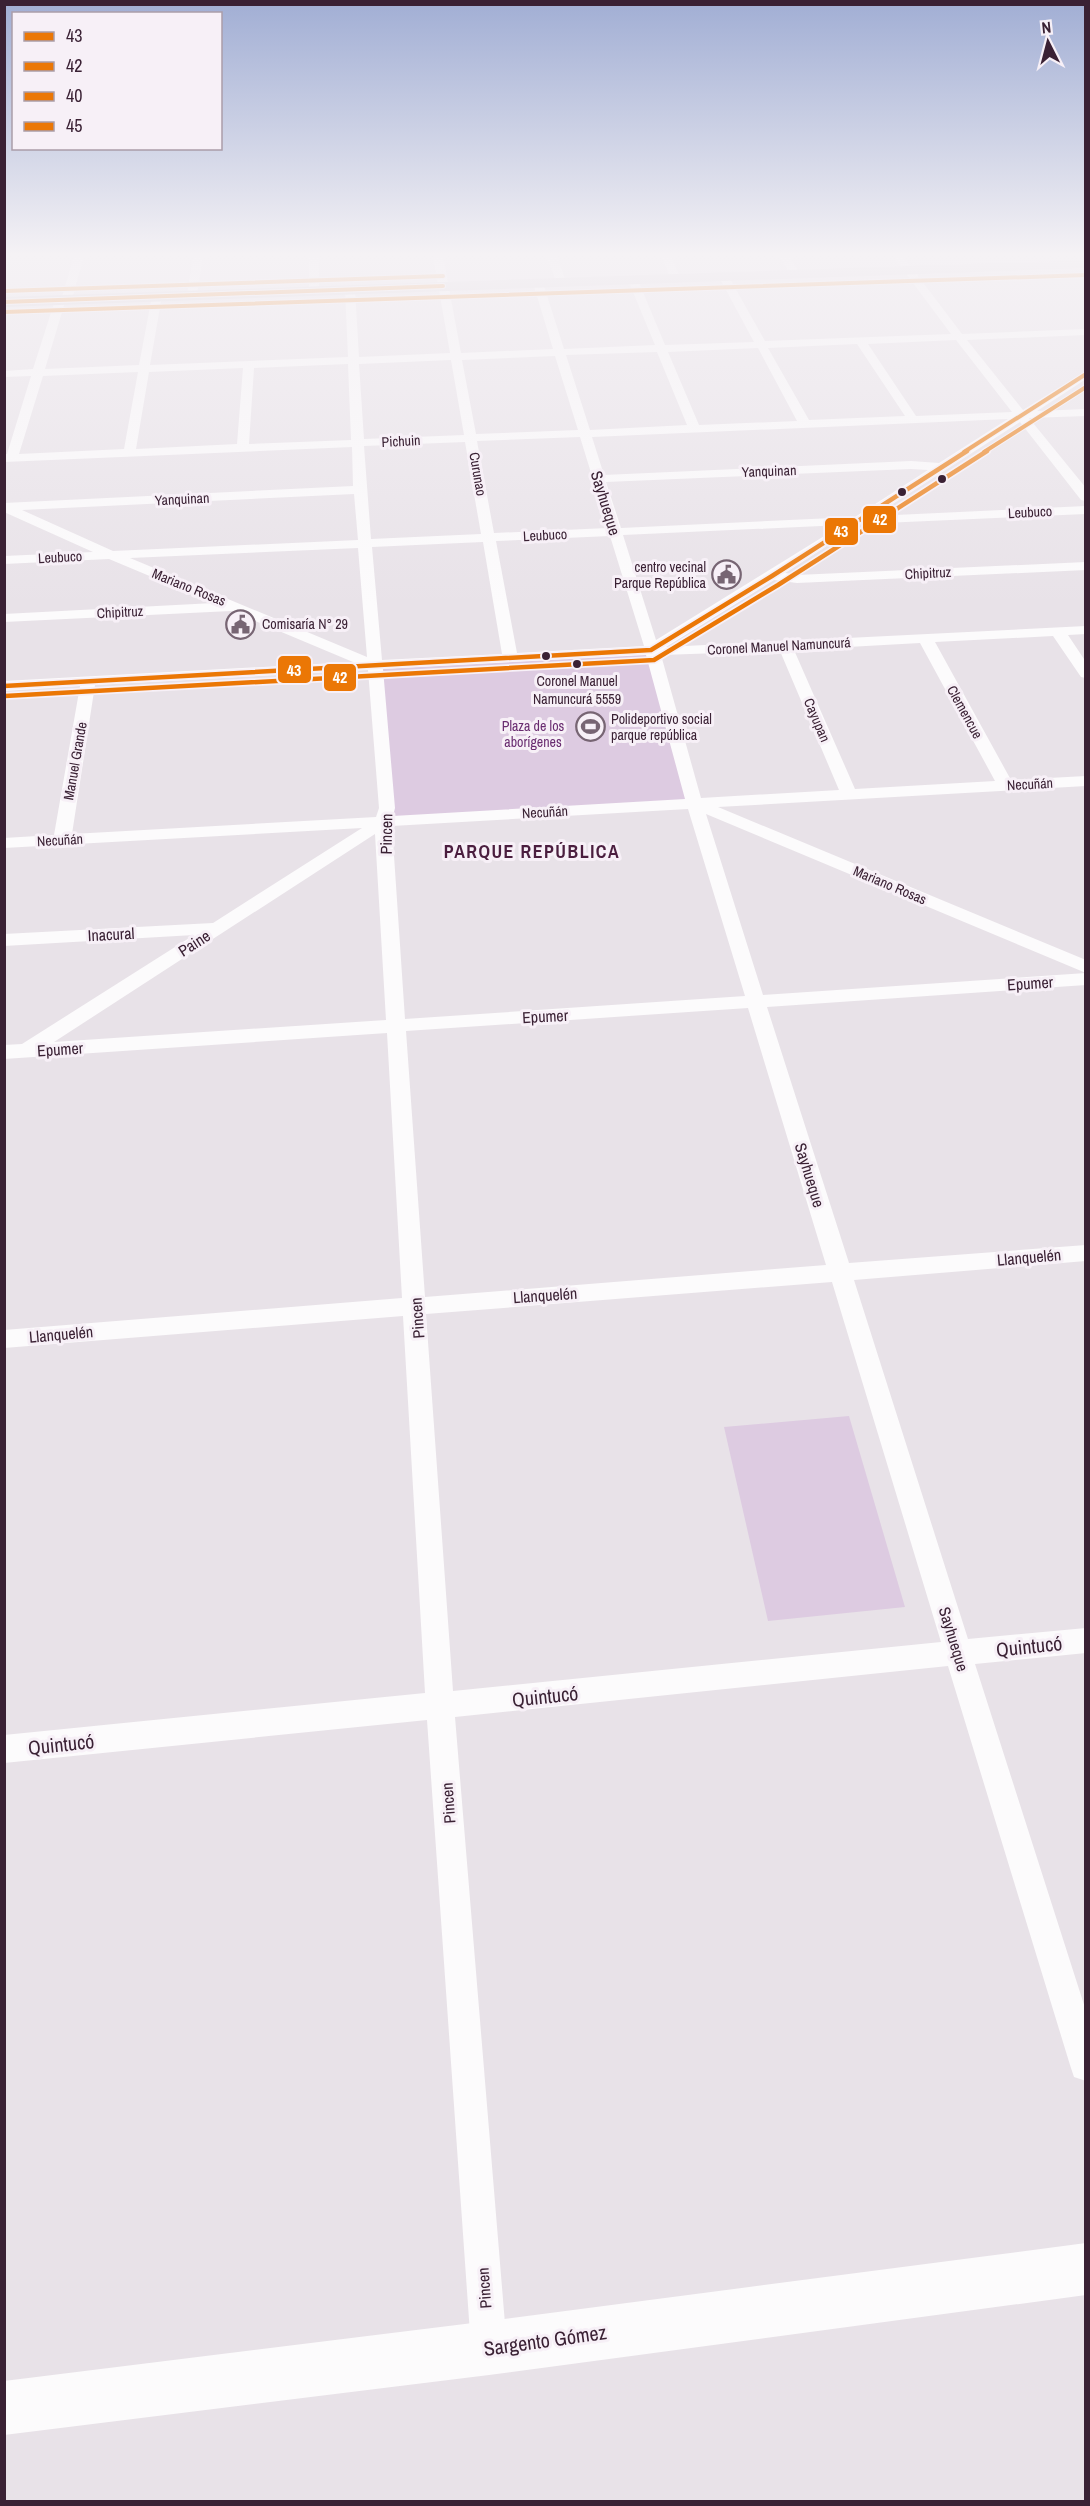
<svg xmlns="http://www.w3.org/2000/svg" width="1090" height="2506" viewBox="0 0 1090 2506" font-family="'Archivo Narrow',sans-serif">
<rect width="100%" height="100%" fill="#e8e2e8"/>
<g fill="#ddcbe1">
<polygon points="651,650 695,803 383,821 374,666"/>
<polygon points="849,1416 905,1607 768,1621 724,1427"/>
</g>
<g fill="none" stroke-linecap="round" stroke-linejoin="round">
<g fill="#fcfbfc" fill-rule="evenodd">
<path d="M74 256H84L72 299 65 302 45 369 139 365 152 296 157 293 162 296 150 365 348 357 345 289 350 286 355 289 359 357 450 353 433 256H443L461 353 553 349 533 283 538 280 543 283 564 349 655 345 628 280 633 277 638 280 665 345 754 342 719 277 724 274 729 277 765 341 951 334 893 256H903L962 334 1086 329V335L967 340 1023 410 1086 371V379L1037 411 1086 409V416L1029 418 1086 488V501L1081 500 1020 422 874 516 1086 506V514L861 524 785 573 797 575 1086 562V570L797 583 774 580 666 647 1086 626V634L1068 635 1086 662V678L1081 677 1053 636 935 642 1011 780 1086 776V786L718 807 1086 960V973L706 814 763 995 1086 973V985L767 1007 849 1263 1086 1245V1261L854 1280 968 1639 1086 1628V1653L975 1664 1086 2011V2081L1074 2077 1070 2065 948 1666 455 1717 507 2348 502 2361 489 2366 476 2361 471 2348 427 1720 4 1763V1735L425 1693 403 1316 4 1348V1330L402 1298 387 1033 4 1059V1045L22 1044 194 935 4 946V934L213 923 362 828 4 848V838L54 835 80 686 4 691V681L353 662 231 611 4 622V614L214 603 109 559 4 564V556L93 552 4 512V503L353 486 352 447 4 462V454H7L31 376 4 377V371L33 369 55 300 62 297ZM956 340 1012 412 916 416 868 344ZM857 344 905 416 809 420 768 348ZM758 348 797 421 699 425 668 352ZM657 352 687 425 590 430 566 355ZM555 356 578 430 476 434 462 360ZM451 360 464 435 364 439 359 364ZM348 364 351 440 249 444 254 368ZM243 368 237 444 136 449 149 372ZM138 372 124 449 19 454 43 376ZM1008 419 939 463 911 461 604 475 592 437ZM580 437 608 528 494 533 477 441ZM465 442 481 534 371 539 364 446ZM911 469 928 470 855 517 621 528 606 482ZM354 494 358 540 113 551 22 510ZM842 525 656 640 623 535ZM610 536 644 646 517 653 496 541ZM483 542 502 654 382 660 372 547ZM358 548 367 657 130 558ZM920 643 995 781 855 789 794 650ZM780 651 839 790 701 798 661 655ZM646 655 685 799 393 816 395 808 383 669ZM368 670 379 808 376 817 72 834 95 685ZM688 809 745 996 405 1019 392 826ZM375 834 386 1020 54 1042ZM748 1008 826 1265 425 1297 406 1031ZM832 1282 941 1642 453 1691 426 1314Z"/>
<polygon points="193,256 203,256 197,295 192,298 187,295"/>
<polygon points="309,256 319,256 319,291 314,294 309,291"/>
<polygon points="547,256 557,256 566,282 565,284 556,282"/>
<polygon points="661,256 671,256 681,279 680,281 672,281"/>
<polygon points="779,256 789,256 801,275 800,277 792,277"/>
</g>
<polygon fill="#fcfbfc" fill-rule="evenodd" points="1086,2243 1086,2295 489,2375 4,2435 4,2381 489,2321"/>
<polygon fill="#d4cdd3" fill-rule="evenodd" points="1086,260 1086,268 4,307 4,297"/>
<defs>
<polyline id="bus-1-far1" points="964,452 1086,374"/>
<polyline id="bus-1" points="4,686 651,650 772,576 967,451"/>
<g id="bus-2-far1">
<polyline points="4,312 1086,275"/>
<polyline points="984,452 1086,387"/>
</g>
<polyline id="bus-2" points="5,696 654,660 778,585 987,451"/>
<polyline id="bus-3" points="4,302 443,286"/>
<polyline id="bus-4" points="4,291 443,276"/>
</defs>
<use href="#bus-1-far1" stroke="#f7f0f7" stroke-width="6"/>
<use href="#bus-1" stroke="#f7f0f7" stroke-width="8"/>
<use href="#bus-2-far1" stroke="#f7f0f7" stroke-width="6"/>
<use href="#bus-2" stroke="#f7f0f7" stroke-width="8"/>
<use href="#bus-3" stroke="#f7f0f7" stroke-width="6"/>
<use href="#bus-4" stroke="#f7f0f7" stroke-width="6"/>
<use href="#bus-1-far1" stroke="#eb7705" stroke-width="4"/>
<use href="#bus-1" stroke="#eb7705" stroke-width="4.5"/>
<use href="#bus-2-far1" stroke="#eb7705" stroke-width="4"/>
<use href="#bus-2" stroke="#eb7705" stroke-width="4.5"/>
<use href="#bus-3" stroke="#eb7705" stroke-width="4"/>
<use href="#bus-4" stroke="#eb7705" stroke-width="4"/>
</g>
<linearGradient id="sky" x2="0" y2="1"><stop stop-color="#a1aed4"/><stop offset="0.42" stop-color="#f5f2f5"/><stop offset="1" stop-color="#f5f2f5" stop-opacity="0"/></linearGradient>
<rect width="1090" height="606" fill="url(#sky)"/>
<defs>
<symbol id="civic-ring" viewBox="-11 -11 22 22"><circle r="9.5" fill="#f7f0f7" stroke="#776573" stroke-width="1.5"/><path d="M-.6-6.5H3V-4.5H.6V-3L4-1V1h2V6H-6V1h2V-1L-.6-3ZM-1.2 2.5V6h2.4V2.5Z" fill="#776573"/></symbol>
<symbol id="stadium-ring" viewBox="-11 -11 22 22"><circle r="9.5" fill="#f7f0f7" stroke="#776573" stroke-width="1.5"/><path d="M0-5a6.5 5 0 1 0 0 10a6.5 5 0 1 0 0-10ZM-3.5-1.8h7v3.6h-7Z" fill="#776573"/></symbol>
</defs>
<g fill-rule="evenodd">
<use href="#civic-ring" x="710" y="558" width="33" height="33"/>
<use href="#civic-ring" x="224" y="608" width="33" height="33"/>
<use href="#stadium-ring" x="574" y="710" width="33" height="33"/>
</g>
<g fill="#3a2134" stroke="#f7f0f7" stroke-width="2">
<circle cx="942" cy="479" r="5"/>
<circle cx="902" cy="492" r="5"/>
<circle cx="546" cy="656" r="5"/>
<circle cx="577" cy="664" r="5"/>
</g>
<g text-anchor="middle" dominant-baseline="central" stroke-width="6" stroke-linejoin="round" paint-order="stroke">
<g font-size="14" fill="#3a2134" stroke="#f7f0f7">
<text transform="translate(401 441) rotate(-3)">Pichuin</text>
<text transform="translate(769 471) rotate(-2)">Yanquinan</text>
<text transform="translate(478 474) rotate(80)">Curunao</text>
<text transform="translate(182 499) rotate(-3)">Yanquinan</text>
<text transform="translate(1030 512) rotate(-3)">Leubuco</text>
<text transform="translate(545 535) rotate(-3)">Leubuco</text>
<text transform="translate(60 557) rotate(-3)">Leubuco</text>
<text transform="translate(928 573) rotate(-3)">Chipitruz</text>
<text transform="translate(189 587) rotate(22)">Mariano Rosas</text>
<text transform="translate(120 612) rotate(-3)">Chipitruz</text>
<text transform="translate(779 646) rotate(-3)">Coronel Manuel Namuncurá</text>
<text transform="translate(965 712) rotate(61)">Clemencue</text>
<text transform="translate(817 720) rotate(67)">Cayupan</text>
<text transform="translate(75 761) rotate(-80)">Manuel Grande</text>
<text transform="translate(1030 784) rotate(-3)">Necuñán</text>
<text transform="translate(545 812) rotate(-3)">Necuñán</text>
<text transform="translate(60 840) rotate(-3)">Necuñán</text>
<text transform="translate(890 885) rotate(23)">Mariano Rosas</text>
</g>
<g font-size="14" fill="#3a2134" stroke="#f7f0f7" text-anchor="start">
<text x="706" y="567" text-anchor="end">centro vecinal<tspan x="706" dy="16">Parque República</tspan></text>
<text x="262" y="624">Comisaría N° 29</text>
<text x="611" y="719">Polideportivo social<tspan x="611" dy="16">parque república</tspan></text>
</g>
<g font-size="14" fill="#3a2134" stroke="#f7f0f7">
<text x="577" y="681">Coronel Manuel<tspan x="577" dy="18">Namuncurá 5559</tspan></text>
</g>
<g font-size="14" fill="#692c70" stroke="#f7f0f7">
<text x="533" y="726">Plaza de los<tspan x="533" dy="16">aborígenes</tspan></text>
</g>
<g font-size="16" fill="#3a2134" stroke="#f7f0f7">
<text transform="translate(606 503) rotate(73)">Sayhueque</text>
<text transform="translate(386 834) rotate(-89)">Pincen</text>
<text transform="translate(111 934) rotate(-3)">Inacural</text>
<text transform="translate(194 943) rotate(-33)">Paine</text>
<text transform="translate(1030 983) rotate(-4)">Epumer</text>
<text transform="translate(545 1016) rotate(-3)">Epumer</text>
<text transform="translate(60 1049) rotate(-4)">Epumer</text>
<text transform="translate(810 1175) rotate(73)">Sayhueque</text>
<text transform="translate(1029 1257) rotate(-5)">Llanquelén</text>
<text transform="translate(545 1295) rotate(-4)">Llanquelén</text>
<text transform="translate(417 1318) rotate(-94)">Pincen</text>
<text transform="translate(61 1334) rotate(-5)">Llanquelén</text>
<text transform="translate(954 1639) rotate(73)">Sayhueque</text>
<text transform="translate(448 1803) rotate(-94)">Pincen</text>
<text transform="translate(484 2288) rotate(-94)">Pincen</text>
</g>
<g font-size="18" font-weight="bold" letter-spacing="1.5" fill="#4b1e3f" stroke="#f7f0f7">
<text x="532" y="851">PARQUE REPÚBLICA</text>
</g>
<g font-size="20" fill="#3a2134" stroke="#f7f0f7">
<text transform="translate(1029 1646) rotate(-6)">Quintucó</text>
<text transform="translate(545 1696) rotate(-6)">Quintucó</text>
<text transform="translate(61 1744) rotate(-6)">Quintucó</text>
<text transform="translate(545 2340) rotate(-8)">Sargento Gómez</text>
</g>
</g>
<g stroke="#f7f0f7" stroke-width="2">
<rect x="862" y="505" width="35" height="29" rx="6" fill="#eb7705"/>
<rect x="824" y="517" width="35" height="29" rx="6" fill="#eb7705"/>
<rect x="277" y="655" width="35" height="29" rx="6" fill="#eb7705"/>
<rect x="323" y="663" width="34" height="29" rx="6" fill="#eb7705"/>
</g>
<g font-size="16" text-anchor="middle" font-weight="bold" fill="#fff">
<text x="880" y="525">42</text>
<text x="841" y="537">43</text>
<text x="294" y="676">43</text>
<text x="340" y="683">42</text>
</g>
<rect width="1090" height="2506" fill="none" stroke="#3a2134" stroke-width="12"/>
<rect x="12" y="12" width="210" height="138" fill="#f7f0f7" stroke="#ab9da9" stroke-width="1.5"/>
<rect x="24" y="32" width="30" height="9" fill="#eb7705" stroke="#ab9da9" stroke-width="1.5"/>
<text x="66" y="42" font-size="18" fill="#3a2134">43</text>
<rect x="24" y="62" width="30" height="9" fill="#eb7705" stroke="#ab9da9" stroke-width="1.5"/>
<text x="66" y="72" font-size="18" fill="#3a2134">42</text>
<rect x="24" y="92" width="30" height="9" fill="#eb7705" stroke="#ab9da9" stroke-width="1.5"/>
<text x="66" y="102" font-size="18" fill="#3a2134">40</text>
<rect x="24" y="122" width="30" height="9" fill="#eb7705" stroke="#ab9da9" stroke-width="1.5"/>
<text x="66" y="132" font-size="18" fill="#3a2134">45</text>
<g transform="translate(1048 42) rotate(354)" stroke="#f7f0f7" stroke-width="4.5" paint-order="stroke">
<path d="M0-4.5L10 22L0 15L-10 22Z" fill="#3a2134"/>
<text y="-9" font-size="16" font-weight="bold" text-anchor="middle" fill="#3a2134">N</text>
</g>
</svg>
